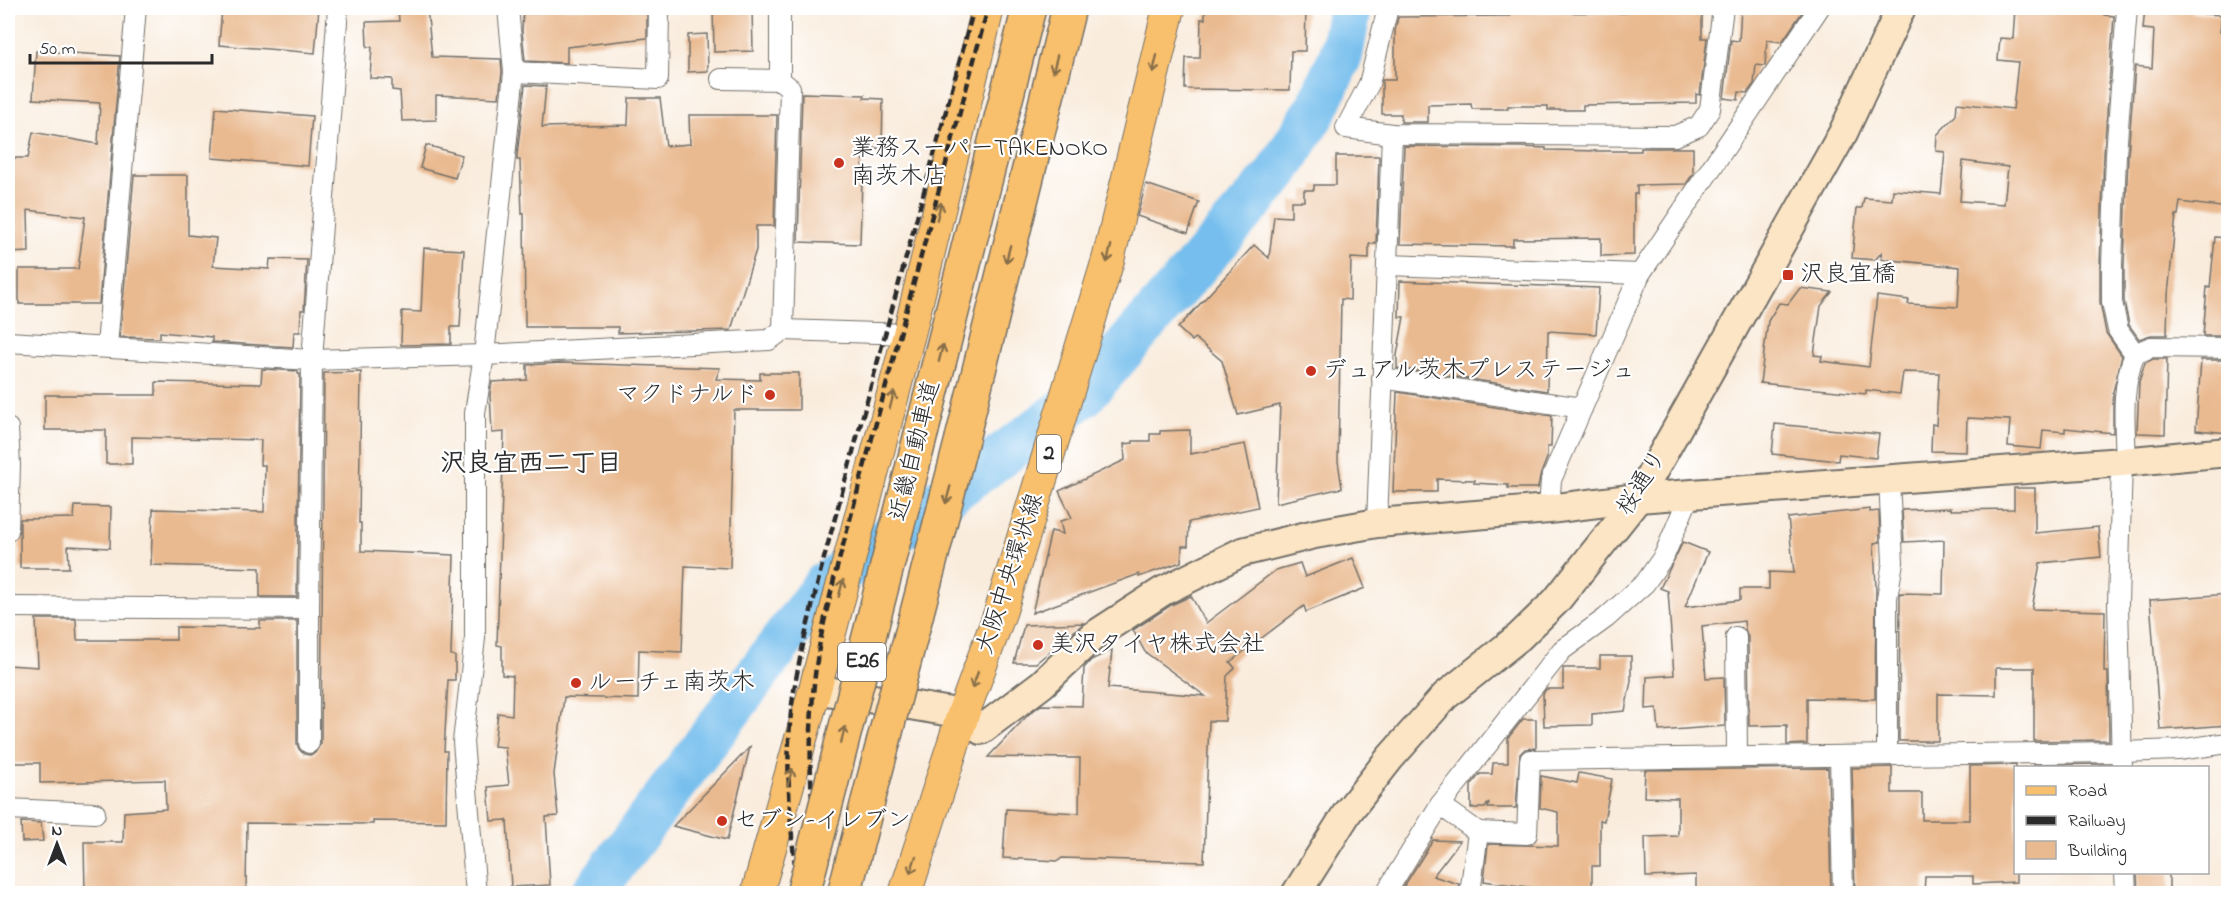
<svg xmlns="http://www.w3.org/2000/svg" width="2236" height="901" viewBox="0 0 2236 901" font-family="'Indie Flower','Klee One',sans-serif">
<rect width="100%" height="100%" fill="#fff"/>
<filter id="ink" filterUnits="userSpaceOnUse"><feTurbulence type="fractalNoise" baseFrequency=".0167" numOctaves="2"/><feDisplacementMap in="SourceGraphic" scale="12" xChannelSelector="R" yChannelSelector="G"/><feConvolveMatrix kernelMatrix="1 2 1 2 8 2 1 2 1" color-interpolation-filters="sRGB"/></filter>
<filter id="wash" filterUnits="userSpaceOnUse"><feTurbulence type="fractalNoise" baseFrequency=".008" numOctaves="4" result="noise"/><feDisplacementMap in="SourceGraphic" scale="24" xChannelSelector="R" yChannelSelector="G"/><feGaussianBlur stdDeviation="1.35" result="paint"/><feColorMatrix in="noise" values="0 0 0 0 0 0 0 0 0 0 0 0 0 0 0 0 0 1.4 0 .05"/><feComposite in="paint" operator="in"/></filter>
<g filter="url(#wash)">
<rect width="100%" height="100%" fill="#f9ecdd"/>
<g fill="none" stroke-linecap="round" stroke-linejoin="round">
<polyline stroke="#74beed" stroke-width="44" points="592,894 825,584 1083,396 1275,176 1317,108 1341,55 1350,8"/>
</g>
<g id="blocks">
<g fill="#e9b98f" fill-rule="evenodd">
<polygon points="222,8 319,8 315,53 219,45"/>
<polygon points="398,8 427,8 432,57 501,59 502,72 499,98 436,95 436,120 402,121 400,91 392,90 392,79 370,78 372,47 367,47 366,22 399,21"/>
<polygon points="523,8 647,8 647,38 567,47 567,63 525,61 522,31"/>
<polygon points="713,8 752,8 753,51 714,52"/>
<polygon points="1205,8 1306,8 1305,51 1291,51 1290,90 1185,89 1186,58 1200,58 1201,19 1205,19"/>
<polygon points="1666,8 1702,8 1702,38 1707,38 1700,95 1696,94 1696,103 1583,105 1583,110 1548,110 1548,106 1508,106 1508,109 1472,109 1471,104 1428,105 1428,122 1401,122 1401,114 1382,114 1382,80 1395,80 1395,31 1398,17 1510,16 1510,12 1626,13 1626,9"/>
<polygon points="1741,8 1805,8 1782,42 1767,40 1765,66 1756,65 1754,84 1747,93 1739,92 1738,100 1724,98 1731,40 1739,41"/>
<path d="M2015 8H2105L2104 15 2114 16 2104 154 2100 265V302L2106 333 2122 356 2113 392V433L2065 428V432L2043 430 2041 449 2008 446 2010 420 1967 418 1966 452 1931 451 1932 424 1936 425 1939 373 1903 372 1900 394 1866 390V394L1760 383 1768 321 1779 303 1788 304 1800 288 1832 292 1821 306 1814 355 1822 356 1821 361 1869 367 1877 296 1909 300 1908 304 1958 307 1960 267 1881 259 1882 252 1875 260 1852 258 1857 208H1862L1864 198 1892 200 1893 190 1941 194 1945 152 1936 151 1937 135 1956 115 1957 103 2013 109 2018 62 1998 60 2000 38 2013 39ZM1963 161 2008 167 2004 204 1960 201Z"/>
<polygon points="2145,8 2193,8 2192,13 2222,15 2220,32 2229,32 2229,208 2180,202 2178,215 2176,215 2168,295 2167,335 2151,335 2139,339 2129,325 2124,301 2124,265 2128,155 2135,66 2152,68 2154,30 2143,29"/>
<polygon points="707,34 708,71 688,72 688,35"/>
<polygon points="36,51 120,56 99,304 19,304 19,269 78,269 85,217 28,210 29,252 8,253 8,158 28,158 33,132 98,144 100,103 33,99"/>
<polygon points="525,85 546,86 542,127 628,125 629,98 660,98 666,146 690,144 689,115 777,115 774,226 756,226 756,250 731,330 618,333 618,327 525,327 524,213 522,214 520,160 517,160 517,156"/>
<polygon points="802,93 865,95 864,98 883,99 882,148 863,148 860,244 798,242"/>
<polygon points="216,108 312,116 308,166 212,158"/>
<polygon points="426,145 462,155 455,178 420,168"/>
<polygon points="1404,146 1519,147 1546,148 1546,150 1602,151 1641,151 1641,148 1693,148 1693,174 1686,184 1637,185 1637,194 1634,194 1634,255 1601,256 1601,238 1513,239 1513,246 1400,244"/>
<polygon points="1336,156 1379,156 1376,244 1369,244 1369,259 1351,258 1350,300 1341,299 1338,461 1342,488 1276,503 1280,405 1238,415 1222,361 1195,338 1192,341 1178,328 1254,245 1269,258 1274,216 1291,217 1291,201 1304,201 1304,190 1314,190 1314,185 1336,185"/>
<polygon points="134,175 188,175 188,235 216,238 213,266 269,269 270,259 307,260 304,310 301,310 300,332 294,332 293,347 212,342 212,337 160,332 160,338 120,337"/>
<polygon points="1146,184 1199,202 1188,233 1137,216"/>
<polygon points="2215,237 2229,238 2229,336 2203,336 2207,287 2210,288"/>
<polygon points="424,248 464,250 460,327 451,327 451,344 401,345 402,311 421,312"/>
<polygon points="1400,281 1599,288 1596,334 1548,331 1547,391 1397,368 1397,355 1404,317 1399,317"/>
<polygon points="2153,359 2167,359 2165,434 2137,433 2139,382 2145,363"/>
<polygon points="2201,360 2229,360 2229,433 2196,430"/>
<polygon points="562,363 720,368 716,379 760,380 760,373 799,373 799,410 734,410 730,568 685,566 682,652 639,650 638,699 564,697 554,774 558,816 546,817 550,885 511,887 507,820 491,821 488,787 509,785 505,747 494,746 498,713 512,715 513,676 502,675 502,646 497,645 504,432 492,433 490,394 492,382 527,380 527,365"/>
<polygon points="262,369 298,371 298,374 300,374 297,597 260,597 260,568 151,565 153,509 264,512 265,465 260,465 261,440 132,437 132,464 106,464 106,430 45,430 45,395 156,395 156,382 261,384"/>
<polygon points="361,372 359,523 361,523 361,551 454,555 451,655 455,656 455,680 448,680 444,751 447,751 446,822 373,821 373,824 247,823 246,891 126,889 126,894 85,894 84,842 123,842 124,812 166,809 165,780 40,783 40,763 8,763 8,665 38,667 36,619 76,619 77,640 176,640 176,627 260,628 260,621 297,621 297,744 299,749 304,754 310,755 315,753 321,743 324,373"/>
<polygon points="1397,392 1552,416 1551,447 1547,447 1547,458 1540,476 1538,488 1508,488 1508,485 1474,483 1475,480 1437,479 1437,492 1393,492"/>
<polygon points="1775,424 1879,434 1876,458 1839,454 1838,461 1772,454"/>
<polygon points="1190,430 1190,454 1245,444 1258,507 1189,522 1188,546 1182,546 1181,562 1139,577 1139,574 1032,613 1051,531 1063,534 1060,521 1072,518 1059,491 1125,460 1124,444 1133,443 1133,441 1150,441 1150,434 1160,434 1160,431"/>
<polygon points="2014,488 2035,488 2035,533 2098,527 2101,557 2040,563 2032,609 2105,611 2104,672 2108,672 2109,740 2034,741 2034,668 1996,668 1996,695 1938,694 1938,741 1899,741 1900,593 1943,594 1944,540 1904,542 1902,510 1951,508 1951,510 2014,509"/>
<polygon points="75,506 111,507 110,548 68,546 69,568 20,568 20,519 74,518"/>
<polygon points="1870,509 1870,512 1879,511 1880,542 1874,543 1876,588 1875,699 1807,698 1807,744 1787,745 1787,725 1749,726 1748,637 1745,629 1744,621 1702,626 1706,678 1724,677 1725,726 1659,731 1657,708 1646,709 1647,677 1674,675 1668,591 1660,588 1683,542 1708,552 1685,607 1740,600 1740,589 1769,589 1769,572 1794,573 1788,518"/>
<polygon points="1353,558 1365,588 1306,612 1304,606 1230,662 1235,668 1227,676 1225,721 1209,721 1204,862 1062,858 1058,861 1003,858 1006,809 1079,813 1080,758 988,757 1029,714 1041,705 1082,706 1084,668 1091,660 1112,650 1108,688 1205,696 1145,652 1133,630 1171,605 1191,596 1206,623 1276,570 1300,563 1305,577"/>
<polygon points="2229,594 2229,725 2160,730 2150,600"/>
<polygon points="1084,623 1036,663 1014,663 1024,625"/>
<polygon points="1600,656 1631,656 1631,681 1625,711 1592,714 1592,725 1544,726 1543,694 1546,689 1563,689 1563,668 1600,668"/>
<polygon points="1523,719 1536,719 1536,748 1525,749 1520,754 1516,808 1488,808 1489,802 1485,808 1471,808 1471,785 1480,774 1492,774 1493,763 1508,763 1508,738"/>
<polygon points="750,747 727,840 673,826"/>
<polygon points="2110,764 2110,768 2034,768 2034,765"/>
<polygon points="2016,765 2016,882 1973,884 1973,876 1925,876 1924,894 1855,894 1852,768 1892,767 1892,793 1922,793 1922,820 1970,820 1970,766"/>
<polygon points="1828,768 1831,894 1696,894 1696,875 1646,877 1645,837 1678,836 1678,798 1644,797 1645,770"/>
<polygon points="1579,773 1612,779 1604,821 1600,820 1600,866 1592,866 1592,891 1563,892 1484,881 1488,844 1558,846 1558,812 1540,808 1541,776 1577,783"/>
<polygon points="21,822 41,823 43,841 22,842"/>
<polygon points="1433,840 1460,841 1433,876 1459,884 1458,894 1399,894"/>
<polygon points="2137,873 2169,873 2169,894 2138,894"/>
</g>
</g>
</g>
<g filter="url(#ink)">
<use href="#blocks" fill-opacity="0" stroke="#736f69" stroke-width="1.5"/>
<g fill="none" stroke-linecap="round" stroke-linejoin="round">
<defs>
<g id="street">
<polyline points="780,8 780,80"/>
<polyline points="1388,8 1369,84 1346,128 1392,134 1675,136 1699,126 1710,109 1723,8"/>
<polyline points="2127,8 2116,154 2112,265 2112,302 2118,330 2135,354"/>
<polyline points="514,72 658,79 659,8"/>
<polyline points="721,79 780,80 790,88 783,330"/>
<polyline points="1387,265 1640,274"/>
<polyline points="8,342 312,360 484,355 769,340 783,330 909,334"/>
<polyline points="107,346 136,8"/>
<polyline points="1382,378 1582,408"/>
<polyline points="8,428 10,465 8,531"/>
<path d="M2126 462C2125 426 2120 388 2135 354L2151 347 2228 348"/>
<polyline points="1549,509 1551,480 1640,274 1819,8"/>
<polyline points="1377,523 1392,134"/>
<polyline points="8,607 309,609 309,743"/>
<polyline points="309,609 312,360 338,8"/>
<polyline points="1736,637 1737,757"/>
<polyline points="1887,755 1887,598 1893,562 1889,480"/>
<polyline points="1840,756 1843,894"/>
<polyline points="2122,768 2118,604 2122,462"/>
<polyline points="1440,805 1478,832 1470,894"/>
<polyline points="8,809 95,813"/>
<polyline points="1478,832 1527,834 1530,760 2121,752 2178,750 2228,743"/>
<polyline points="2125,872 2126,894"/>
<polyline points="476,894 463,742 475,638 475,413 484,355 514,72 508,8"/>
<polyline points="1385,894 1440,805 1562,650 1606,618 1645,583 1664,556 1690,494"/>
</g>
<g id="secondary">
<polyline points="815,689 963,714 981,730 1042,684 1092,637 1163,591 1242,552 1315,534 1377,523 1549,509 1638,498 2122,462 2228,452"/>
<polyline points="1296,894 1347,813 1390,758 1445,696 1519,637 1556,601 1638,498 1843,133 1901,8"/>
</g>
<g id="primary">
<polyline points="757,894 815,689 909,334 988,8"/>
<polyline points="905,894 963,714 1001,610 1108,260 1169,8"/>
</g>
<g id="highway">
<polyline points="922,430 1029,8"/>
<polyline points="962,439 1069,8"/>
</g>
</defs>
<use href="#street" stroke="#736f69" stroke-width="22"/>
<use href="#secondary" stroke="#736f69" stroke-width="32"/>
<use href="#primary" stroke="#736f69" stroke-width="34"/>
<use href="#highway" stroke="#736f69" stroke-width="36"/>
<use href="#street" stroke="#fff" stroke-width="20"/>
<use href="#secondary" stroke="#fce5c4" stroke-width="28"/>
<use href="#primary" stroke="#f8bf6c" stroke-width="32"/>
<use href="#highway" stroke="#f8bf6c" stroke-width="33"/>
<g stroke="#2b2b2b" stroke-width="4.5" stroke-dasharray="9 4.5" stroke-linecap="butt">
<path d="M798 894C791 832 784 766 792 704 798 660 810 617 820 573L974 8"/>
<path d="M821 894C810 814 805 722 820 642 824 620 830 597 835 575L988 8"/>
</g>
<defs>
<g id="highway-bridge">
<polyline points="803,894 922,430"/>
<polyline points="844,894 962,439"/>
</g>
</defs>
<use href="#highway-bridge" stroke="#736f69" stroke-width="36" stroke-linecap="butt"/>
<use href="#highway-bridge" stroke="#f8bf6c" stroke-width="33"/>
</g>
<defs><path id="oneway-shaft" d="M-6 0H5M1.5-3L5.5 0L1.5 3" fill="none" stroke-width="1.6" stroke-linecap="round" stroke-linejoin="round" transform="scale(1.5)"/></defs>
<g stroke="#876e48">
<use href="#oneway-shaft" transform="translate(1055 64) rotate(104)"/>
<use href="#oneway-shaft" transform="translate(1155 64) rotate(103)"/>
<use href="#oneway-shaft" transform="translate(939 211) rotate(-76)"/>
<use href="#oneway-shaft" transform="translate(1008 254) rotate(104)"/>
<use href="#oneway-shaft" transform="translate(1109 254) rotate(104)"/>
<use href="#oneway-shaft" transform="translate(941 353) rotate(-76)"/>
<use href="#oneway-shaft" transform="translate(892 400) rotate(-75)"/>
<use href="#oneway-shaft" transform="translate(948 495) rotate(105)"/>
<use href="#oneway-shaft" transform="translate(841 588) rotate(-75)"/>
<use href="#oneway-shaft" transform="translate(975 680) rotate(110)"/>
<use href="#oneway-shaft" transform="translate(843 735) rotate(-76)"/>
<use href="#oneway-shaft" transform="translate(790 777) rotate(-74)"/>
<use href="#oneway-shaft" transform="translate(913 865) rotate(108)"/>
</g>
</g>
<g fill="#c8321e" stroke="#fff" stroke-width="2">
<circle cx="839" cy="163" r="6"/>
<rect x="1782" y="269" width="12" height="12" rx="3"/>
<circle cx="1311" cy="371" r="6"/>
<circle cx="770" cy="395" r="6"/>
<circle cx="1038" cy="645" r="6"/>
<circle cx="576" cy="683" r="6"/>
<circle cx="722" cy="821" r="6"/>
</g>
<g text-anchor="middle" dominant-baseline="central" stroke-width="4.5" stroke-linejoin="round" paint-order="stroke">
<g fill="#fff" stroke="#6b6b6b" stroke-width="1.5">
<rect x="1037" y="435" width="24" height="38" rx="4.5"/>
<rect x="838" y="643" width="48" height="38" rx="4.5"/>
</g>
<g font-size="22" font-weight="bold" fill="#2b2b2b">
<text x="1049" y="454">2</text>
<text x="862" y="662">E26</text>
</g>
<g font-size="24" fill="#2b2b2b" stroke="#fff" text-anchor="start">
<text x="851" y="149">業務スーパーTAKENOKO<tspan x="851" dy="28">南茨木店</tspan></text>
<text x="1800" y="275">沢良宜橋</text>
<text x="1323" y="371">デュアル茨木プレステージュ</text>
<text x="758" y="395" text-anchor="end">マクドナルド</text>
<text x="1050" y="645">美沢タイヤ株式会社</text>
<text x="588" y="683">ルーチェ南茨木</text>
<text x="734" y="821">セブン-イレブン</text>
</g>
<g font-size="24" fill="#2b2b2b" stroke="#fff">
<text transform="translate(916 451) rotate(-76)">近畿自動車道</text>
<text transform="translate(1643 483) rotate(-58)">桜通り</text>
<text transform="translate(1011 574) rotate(-72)">大阪中央環状線</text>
</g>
<g font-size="26" font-weight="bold" fill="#2b2b2b" stroke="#fff">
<text x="531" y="465">沢良宜西二丁目</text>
</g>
</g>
<rect width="2236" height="901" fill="none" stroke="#fff" stroke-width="30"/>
<rect x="2014" y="766" width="195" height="108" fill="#ffffff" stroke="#aaaaaa" stroke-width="1.5"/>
<rect x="2026" y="786" width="30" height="9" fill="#f8bf6c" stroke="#aaaaaa" stroke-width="1.5"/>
<text x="2068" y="796" font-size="18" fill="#2b2b2b">Road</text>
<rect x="2026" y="816" width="30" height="9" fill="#2b2b2b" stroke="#aaaaaa" stroke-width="1.5"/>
<text x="2068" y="826" font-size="18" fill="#2b2b2b">Railway</text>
<rect x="2026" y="841" width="30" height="18" fill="#e9b98f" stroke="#aaaaaa" stroke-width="1.5"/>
<text x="2068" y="856" font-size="18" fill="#2b2b2b">Building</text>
<g transform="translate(57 844)" stroke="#ffffff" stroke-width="4.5" paint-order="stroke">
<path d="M0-4.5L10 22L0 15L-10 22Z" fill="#2b2b2b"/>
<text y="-9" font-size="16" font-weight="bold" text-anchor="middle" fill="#2b2b2b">N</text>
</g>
<path d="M30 54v9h182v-9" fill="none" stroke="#2b2b2b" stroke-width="3"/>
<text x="39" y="54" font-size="18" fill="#2b2b2b" stroke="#ffffff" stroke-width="4.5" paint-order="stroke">50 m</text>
</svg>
